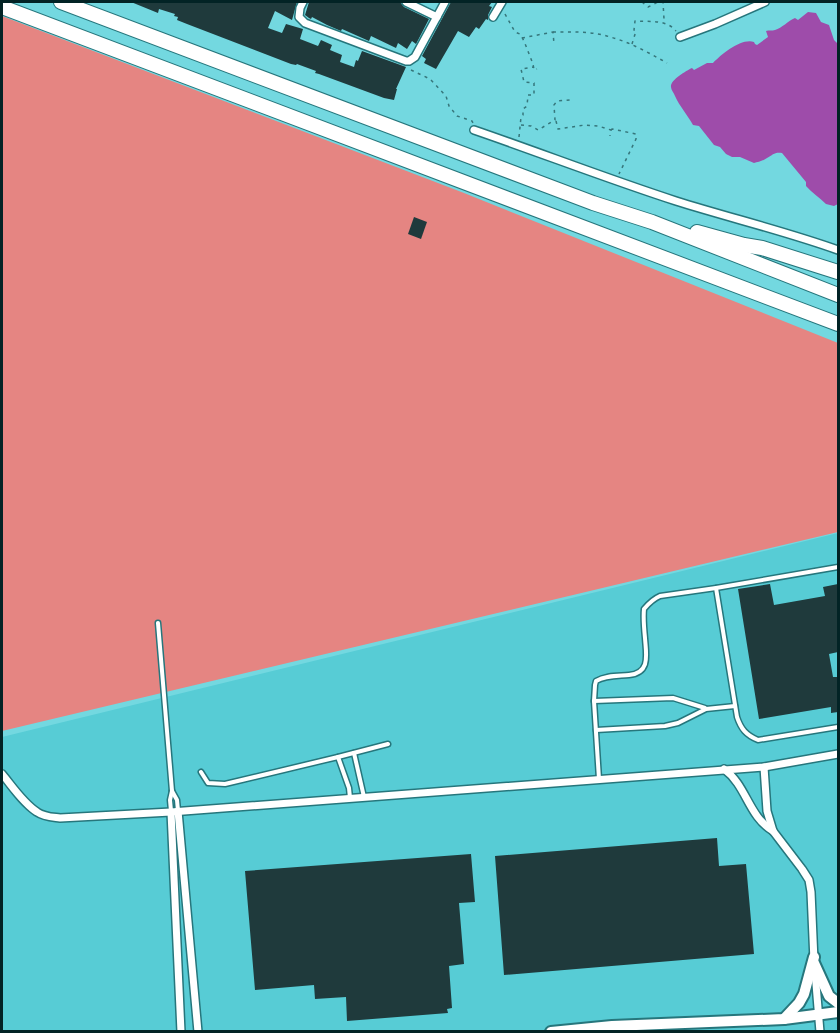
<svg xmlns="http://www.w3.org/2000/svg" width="840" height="1033" viewBox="0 0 840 1033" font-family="Montserrat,sans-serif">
<rect width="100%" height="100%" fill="#73d8e0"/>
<polygon fill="#57ccd5" points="838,533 838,1031 2,1031 2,737"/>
<polygon fill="#e58582" points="2,16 464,193 838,343 838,532 2,731"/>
<path fill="#9e4caa" d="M808 12 816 13 821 22 829 25 834 40 838 44V204L834 206 826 204C819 197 812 193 806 186V182L782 153C774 152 773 155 767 158 763 161 758 162 754 163L740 157H732L726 154 720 147 714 145 699 126 693 125C687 114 680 107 675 96 674 93 671 90 671 87 670 80 686 71 692 68L694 70 707 63H713C722 54 741 38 754 42L755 44 757 45 768 37 766 31C769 30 772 31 775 30 782 28 788 21 795 18L798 20Z"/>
<g fill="#1f3a3c">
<polygon points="131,2 297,2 292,20 275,11 268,28 282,33 286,24 303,29 300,39 318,46 321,40 332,45 330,50 342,55 340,62 354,67 356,60 358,61 362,51 406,67 396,89 397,89 394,100 384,98 319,74 315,73 316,71 297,64 296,65 291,64 187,24 177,20 178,17 174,16 175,14 159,9 158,13"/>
<polygon points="309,2 400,2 404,7 429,19 416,44 412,41 407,49 398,43 396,48 371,36 369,41 342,29 341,31 327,25 312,17 311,19 309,18 305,15"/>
<polygon points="451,2 492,2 489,6 492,7 488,15 488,20 486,19 479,29 476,27 469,37 458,31 436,69 424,63 426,59 422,56"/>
<polygon points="414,217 427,222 421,239 408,234"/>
<polygon points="770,584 774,605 825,596 823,587 838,584 838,652 829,654 833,677 838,677 838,712 831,713 831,707 759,719 738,589"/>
<polygon points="717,838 719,866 746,864 754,954 504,975 495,856"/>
<polygon points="471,854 475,902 459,903 464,964 449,966 452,1008 447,1009 448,1013 347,1021 346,997 315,999 314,985 255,990 245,871"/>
</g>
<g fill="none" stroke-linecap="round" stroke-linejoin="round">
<defs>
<g id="service">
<path d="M716 588 737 717C741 729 746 735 758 740L838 727"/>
<polyline points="158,623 172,791 170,800 171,811"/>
<polyline points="594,701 673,698 705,708"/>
<polyline points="596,730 665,726 678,723 706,709 735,706"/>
<polyline points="354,753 364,797"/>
<polyline points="201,772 208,783 225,784 338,757"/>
<path d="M599 779 594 701 595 685 596 681C606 675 618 676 629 675 651 673 646 654 645 638 644 628 643 618 644 609 649 603 653 599 660 596L716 588 838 567"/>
<polyline points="172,791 177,800 178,811"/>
<polyline points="350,798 349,788 338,757 388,744"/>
</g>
<g id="minor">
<polyline points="303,2 300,8 299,17 305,23 406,61 409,61 415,57 445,2"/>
<polyline points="406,2 437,17"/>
<polyline points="493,17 502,2"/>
<polyline points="680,37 715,24 765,2"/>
<path d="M474 130C541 153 608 179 676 201 730 218 785 231 838 250"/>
<polyline points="764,767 767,811 773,831 802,869 809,880 811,892 814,961"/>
<path d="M724 769C747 786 748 816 773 831"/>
<path d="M2 774C12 786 23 803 37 812 44 817 52 817 60 818L171 812 764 767 838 754"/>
<polyline points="178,811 198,1032"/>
<polyline points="171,812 181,1032"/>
<polyline points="815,972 820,1032"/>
</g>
<g id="secondary">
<polyline points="814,963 829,996 838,1003"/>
<polyline points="784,1019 799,1003 804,994 814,957"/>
<polyline points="551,1032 612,1026 784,1019 838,1012"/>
</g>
<g id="motorway">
<polyline points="61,2 593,203 652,222 838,295"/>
<polyline points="2,7 838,324"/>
<polyline points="697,232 744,245 762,248 838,272"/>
</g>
</defs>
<use href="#service" stroke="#26767c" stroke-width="7"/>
<use href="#minor" stroke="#26767c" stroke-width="10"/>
<use href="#secondary" stroke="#26767c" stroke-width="14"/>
<use href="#motorway" stroke="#26767c" stroke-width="16"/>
<g stroke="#36767b" stroke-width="1.5" stroke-dasharray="3 4.5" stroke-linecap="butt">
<polyline points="642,2 648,7 658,2 663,2 664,19 662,22"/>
<polyline points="505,14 515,32 520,34 524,41 533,64 534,70 537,69"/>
<path d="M553 32C572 32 592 31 610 37 630 42 649 53 667 63"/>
<polyline points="522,38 553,32 554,44"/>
<path d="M632 44 636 31 634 30 635 21C650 22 666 19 676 31"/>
<polyline points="411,70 430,79 446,96 449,106 457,116 472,121 473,123"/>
<polyline points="556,121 558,129 585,125 598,126 611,130 610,136"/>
<polyline points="521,125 531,126 538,130 555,120 554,105 557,101 570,100"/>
<polyline points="611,130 612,129 636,134 636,139 619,174"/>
<polyline points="519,137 521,117 523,115 523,109 527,106 528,95 534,95 534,83 524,82 521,69 534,67"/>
</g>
<use href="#service" stroke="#fff" stroke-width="4"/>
<use href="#minor" stroke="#fff" stroke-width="7"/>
<use href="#secondary" stroke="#fff" stroke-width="10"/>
<use href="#motorway" stroke="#fff" stroke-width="14"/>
</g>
<rect width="840" height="1033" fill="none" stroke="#022325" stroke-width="6"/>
</svg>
